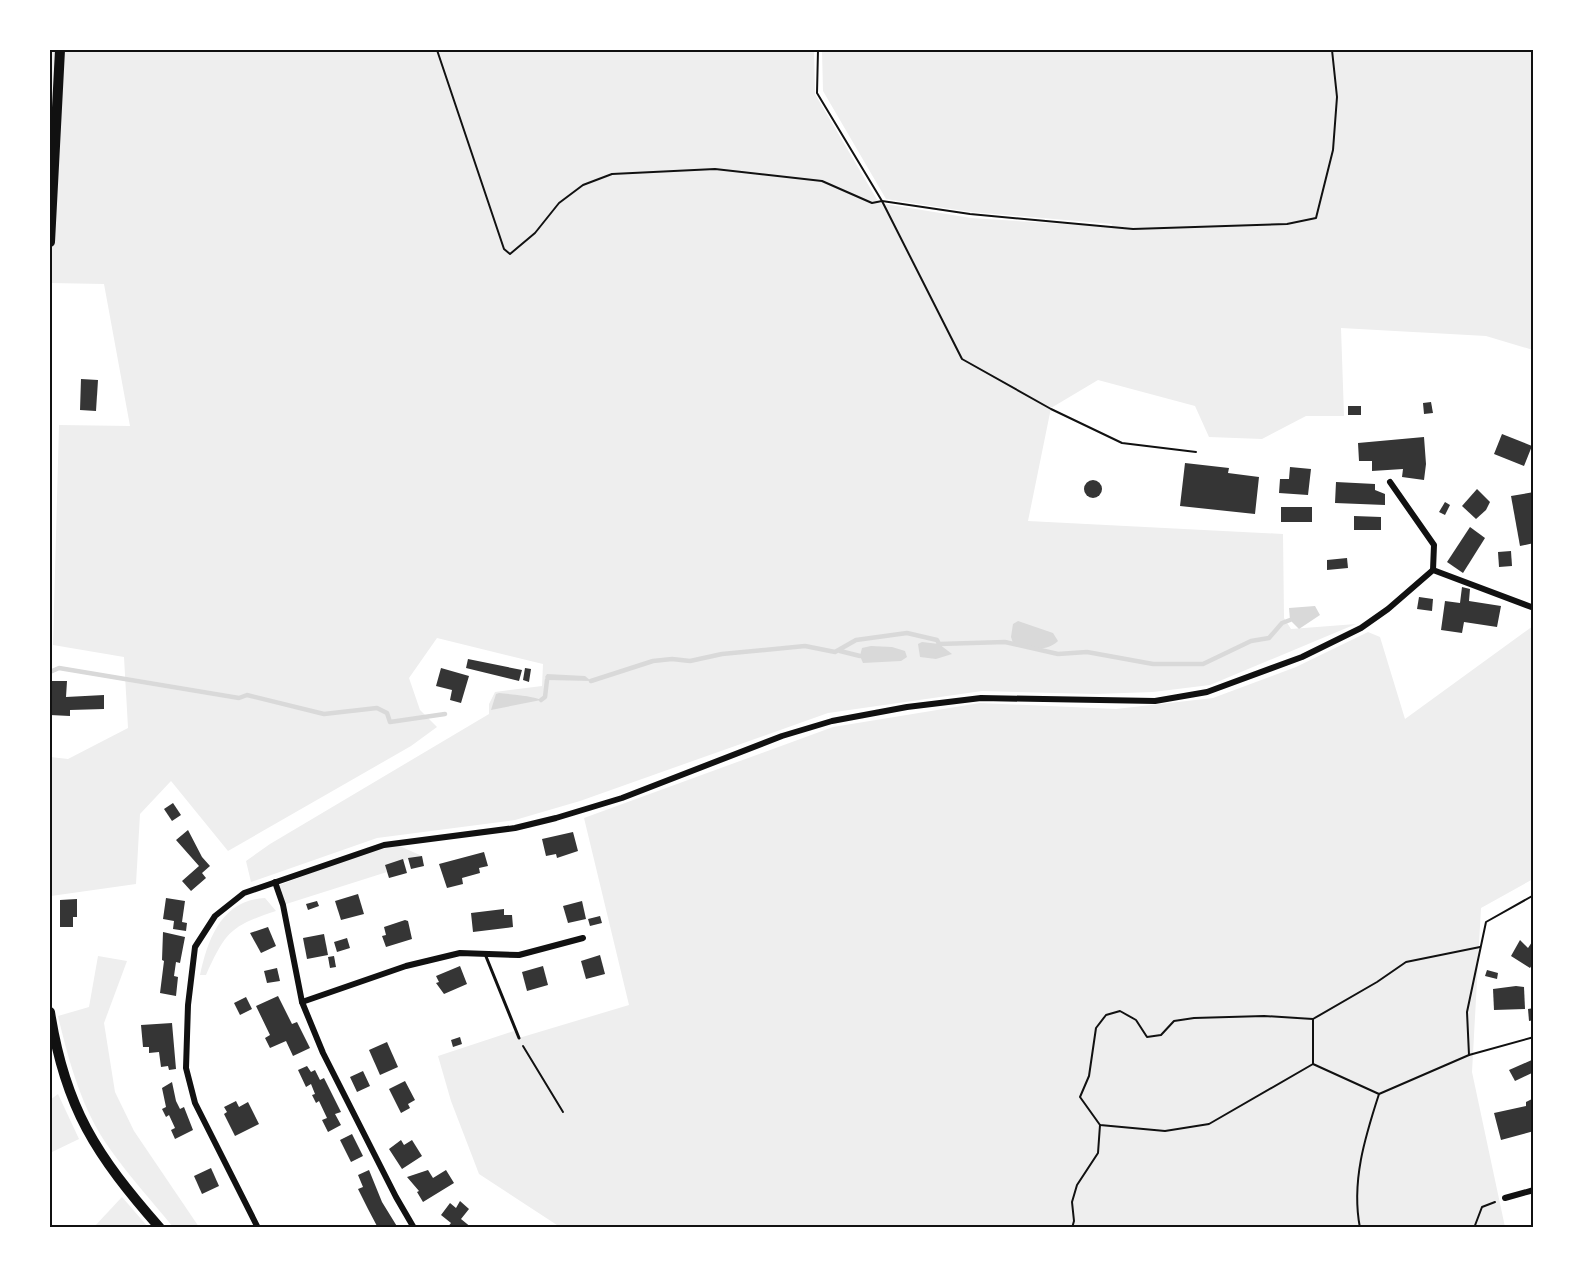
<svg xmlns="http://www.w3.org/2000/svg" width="1583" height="1277" viewBox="0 0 1583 1277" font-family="'PT Sans Narrow',sans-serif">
<rect width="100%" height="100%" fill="#fff"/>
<g fill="#eee">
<polygon points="50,50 814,50 815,94 879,203 971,218 1111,227 1112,224 971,212 886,199 823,91 822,50 1533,50 1533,350 1486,336 1341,328 1344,416 1306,416 1262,439 1209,437 1195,406 1098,380 1051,408 1028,521 1283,534 1284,618 1291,629 1356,624 1210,685 1153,692 1096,694 982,691 828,713 580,801 515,820 377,838 251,882 246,861 270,844 489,714 489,704 495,692 542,686 543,664 437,638 409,678 420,710 437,727 411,746 228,851 171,781 140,814 136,884 51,896 50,757 68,759 128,728 124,657 53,645 59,425 130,426 104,284 50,283"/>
<polygon points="1533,626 1533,879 1481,908 1472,1072 1505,1227 560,1227 479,1174 451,1101 438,1056 514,1031 519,1038 629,1005 584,818 833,727 980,703 1116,709 1213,698 1296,667 1368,632 1380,637 1405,719"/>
<polygon points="395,844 422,856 385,865 387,872 283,905 277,886 384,845"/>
<path d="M265 898 276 911C231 926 226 931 206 975H200C208 938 222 900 265 898Z"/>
<path d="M98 956 127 961 104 1023 115 1092 134 1131 199 1227H173C152 1201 129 1176 110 1149 82 1110 69 1062 58 1016L89 1007Z"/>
<polygon points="58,1094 79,1139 50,1153 50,1100"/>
<polygon points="122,1197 148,1227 94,1227"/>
</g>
<g fill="#d9d9d9">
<polygon points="1315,606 1320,615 1299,629 1290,620 1289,608"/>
<path d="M1018 621 1053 633 1058 641C1044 654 1030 647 1013 643L1011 637 1013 624Z"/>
<polygon points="922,642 939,644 952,654 936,659 920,657 918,644"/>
<polygon points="871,646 892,647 905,651 907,657 901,661 863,663 860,656 862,648"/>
<polygon points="547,674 585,676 591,681 547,680 545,677"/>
<path d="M499 693C508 694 535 696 541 700L491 710 496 694Z"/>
</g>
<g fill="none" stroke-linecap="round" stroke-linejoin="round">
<g stroke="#d9d9d9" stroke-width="4.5">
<polyline points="840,651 860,656"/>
<polyline points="50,672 59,668 239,698 247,695 324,714 377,708 387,713 390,722 445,714"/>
<polyline points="591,681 653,661 672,659 690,661 722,654 805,646 835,652 856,640 907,633 937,640 939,644 1005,642 1058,654 1087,652 1153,664 1203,664 1251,641 1269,638 1282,623 1290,620"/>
<polyline points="541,700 545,697 547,680"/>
</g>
</g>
<g fill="#353535">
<polygon points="81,379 98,380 96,411 80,410"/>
<polygon points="1431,402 1433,413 1424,414 1423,403"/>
<rect x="1348" y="406" width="13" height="9"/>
<polygon points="1502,434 1532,446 1524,466 1494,454"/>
<polygon points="1424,437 1426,464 1424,480 1402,477 1403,469 1372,471 1372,461 1359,461 1358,443"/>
<polygon points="1185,463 1229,468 1228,473 1259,477 1255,514 1180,506"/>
<polygon points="1290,467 1311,469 1308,495 1279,493 1280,479 1289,479"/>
<circle cx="1093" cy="489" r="9"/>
<polygon points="1336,482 1375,484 1375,490 1385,494 1385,505 1335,503"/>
<polygon points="1477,489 1490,502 1486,510 1476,519 1462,506"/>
<polygon points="1534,492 1534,543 1520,546 1511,496"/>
<polygon points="1445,502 1450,505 1445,515 1439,512"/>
<rect x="1281" y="507" width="31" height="15"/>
<polygon points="1354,516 1381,517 1381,530 1354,530"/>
<polygon points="1470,527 1485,538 1463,573 1447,562"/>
<polygon points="1511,551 1512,566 1499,567 1498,552"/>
<polygon points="1347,558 1348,568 1327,570 1327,560"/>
<polygon points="1462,587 1470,589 1469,601 1501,606 1497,627 1464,622 1462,633 1441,630 1445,601 1460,603"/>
<polygon points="1419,597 1433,599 1432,611 1417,609"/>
<polygon points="468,659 522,670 519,681 466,668"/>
<polygon points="441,668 469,676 461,703 450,700 452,690 436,686"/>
<polygon points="525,668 531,669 529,682 523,680"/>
<polygon points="50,681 67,681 66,697 104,695 104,709 70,710 70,716 50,715"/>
<polygon points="173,803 181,815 172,821 164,809"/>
<polygon points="188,830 202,857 210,866 202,873 206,878 191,891 182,881 199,866 176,840"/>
<polygon points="573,832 578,851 557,858 556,854 546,856 542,839"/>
<polygon points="484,852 488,866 479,868 480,873 462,878 463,884 447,888 439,864"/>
<polygon points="422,856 424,866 411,869 408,858"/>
<polygon points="403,859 407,873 389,878 385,865"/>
<polygon points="358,894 364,914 341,920 335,901"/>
<polygon points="166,898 185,901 182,922 187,923 186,931 173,929 174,921 163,919"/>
<polygon points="77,899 77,917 73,917 73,927 60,927 60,900"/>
<polygon points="317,901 319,906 308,910 306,904"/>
<polygon points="582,901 586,919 568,923 563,906"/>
<polygon points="504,909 504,915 512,915 513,927 473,932 471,913"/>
<polygon points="600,916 602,923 590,926 588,919"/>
<polygon points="405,920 408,921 412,939 386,947 382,936 386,935 384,927"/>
<polygon points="268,927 276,946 261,953 250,933"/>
<polygon points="163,932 185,937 180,963 176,962 174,976 178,977 176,996 160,993 164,961 162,960"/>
<polygon points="324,934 328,955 307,959 303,938"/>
<polygon points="347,938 350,948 337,952 334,942"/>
<polygon points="1534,939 1534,962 1530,968 1511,956 1520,940 1528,948"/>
<polygon points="600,955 605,974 586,979 581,961"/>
<polygon points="334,956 336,967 330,968 328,957"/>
<polygon points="460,966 467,984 444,994 436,983 439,982 436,976"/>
<polygon points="543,966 548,985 527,991 522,972"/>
<polygon points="277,968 280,981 267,983 264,971"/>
<polygon points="1487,970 1498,973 1497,979 1485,976"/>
<polygon points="1516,986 1524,987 1525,1009 1494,1010 1493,989"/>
<polygon points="278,996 292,1024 297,1022 310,1048 293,1056 286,1041 270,1048 265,1038 270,1035 256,1006"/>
<polygon points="246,997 252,1009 240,1015 234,1003"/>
<polygon points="1534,1008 1534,1020 1529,1021 1528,1009"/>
<polygon points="172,1023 176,1069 169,1070 168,1066 161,1067 159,1052 149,1053 149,1047 143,1047 141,1025"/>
<polygon points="460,1037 462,1044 453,1047 451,1040"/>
<polygon points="387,1042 398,1067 380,1075 369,1050"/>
<polygon points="1534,1059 1534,1072 1515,1081 1509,1070"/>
<polygon points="307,1066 311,1072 315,1070 320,1080 324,1078 341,1112 335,1114 341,1125 328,1132 322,1120 327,1118 319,1101 316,1103 312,1095 315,1094 311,1084 306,1087 298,1070"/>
<polygon points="363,1071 370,1086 357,1092 350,1077"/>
<polygon points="405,1081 415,1100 408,1104 410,1108 401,1113 389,1089"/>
<polygon points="172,1082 176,1101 180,1109 184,1107 193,1130 175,1139 171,1130 175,1128 169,1115 166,1117 162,1109 166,1107 162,1088"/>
<polygon points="1534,1098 1534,1131 1501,1140 1494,1113 1526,1106 1526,1102"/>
<polygon points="236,1101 239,1107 248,1102 259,1124 235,1136 224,1114 227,1112 224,1107"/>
<polygon points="352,1134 363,1156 351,1162 340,1140"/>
<polygon points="401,1140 404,1145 412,1140 422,1156 402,1169 389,1149"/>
<polygon points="211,1168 219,1186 202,1194 194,1176"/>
<polygon points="369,1170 382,1202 398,1228 378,1228 368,1209 358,1189 363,1187 358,1175"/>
<polygon points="428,1170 433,1178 446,1170 454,1183 423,1202 417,1192 419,1191 407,1177"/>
<polygon points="460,1201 469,1209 461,1219 472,1228 447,1228 451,1223 441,1215 450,1203 456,1208"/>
</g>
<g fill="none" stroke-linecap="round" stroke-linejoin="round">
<g stroke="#111" stroke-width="2">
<polyline points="437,50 504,249 510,254 535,233 559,203 583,185 612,174 715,169 822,181 872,203 882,201 970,214 1133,229 1287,224 1316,218 1333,150 1337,97 1332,50"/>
<polyline points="818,50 817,93 882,201 962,359 1051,409 1122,443 1196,452"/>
<polyline points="1313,1019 1264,1016 1194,1018 1174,1021 1161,1035 1147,1037 1136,1020 1120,1011 1106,1015 1096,1028 1089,1076 1080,1097 1100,1125 1165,1131 1209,1124 1313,1064 1379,1094 1469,1055 1534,1037"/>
<polyline points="523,1046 563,1112"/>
<polyline points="1469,1055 1467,1012 1486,922 1534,895"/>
<polyline points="1313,1064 1313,1019 1377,982 1406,962 1480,947"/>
<polyline points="1072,1228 1074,1221 1072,1202 1077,1185 1098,1153 1100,1125"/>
<path d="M1360 1228C1351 1182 1365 1137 1379 1094"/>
<polyline points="1474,1228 1482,1207 1495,1202"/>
</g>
<polyline stroke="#111" stroke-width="3" points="485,954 519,1038"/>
<g stroke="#111" stroke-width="6">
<polyline points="1390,482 1434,545 1433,570"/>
<polyline points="275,882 283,905 302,1002 323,1053 396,1197 414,1228"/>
<polyline points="302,1002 406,966 460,953 519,955 583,938"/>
<polyline points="1505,1198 1534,1190"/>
<polyline points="258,1228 195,1103 186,1068 188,1005 195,947 215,916 244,893 384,845 515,828 556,818 622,798 782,736 832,721 907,707 981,698 1155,701 1207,692 1302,657 1361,628 1388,609 1433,570 1534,608"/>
</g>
<g stroke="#111" stroke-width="10">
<polyline points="50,242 60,50"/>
<path d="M50 1012C65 1108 96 1155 160 1228"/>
</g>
</g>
<rect width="1583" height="1277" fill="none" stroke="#ffffff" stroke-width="102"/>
<rect x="51" y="51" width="1481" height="1175" fill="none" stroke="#111" stroke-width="2"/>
</svg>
